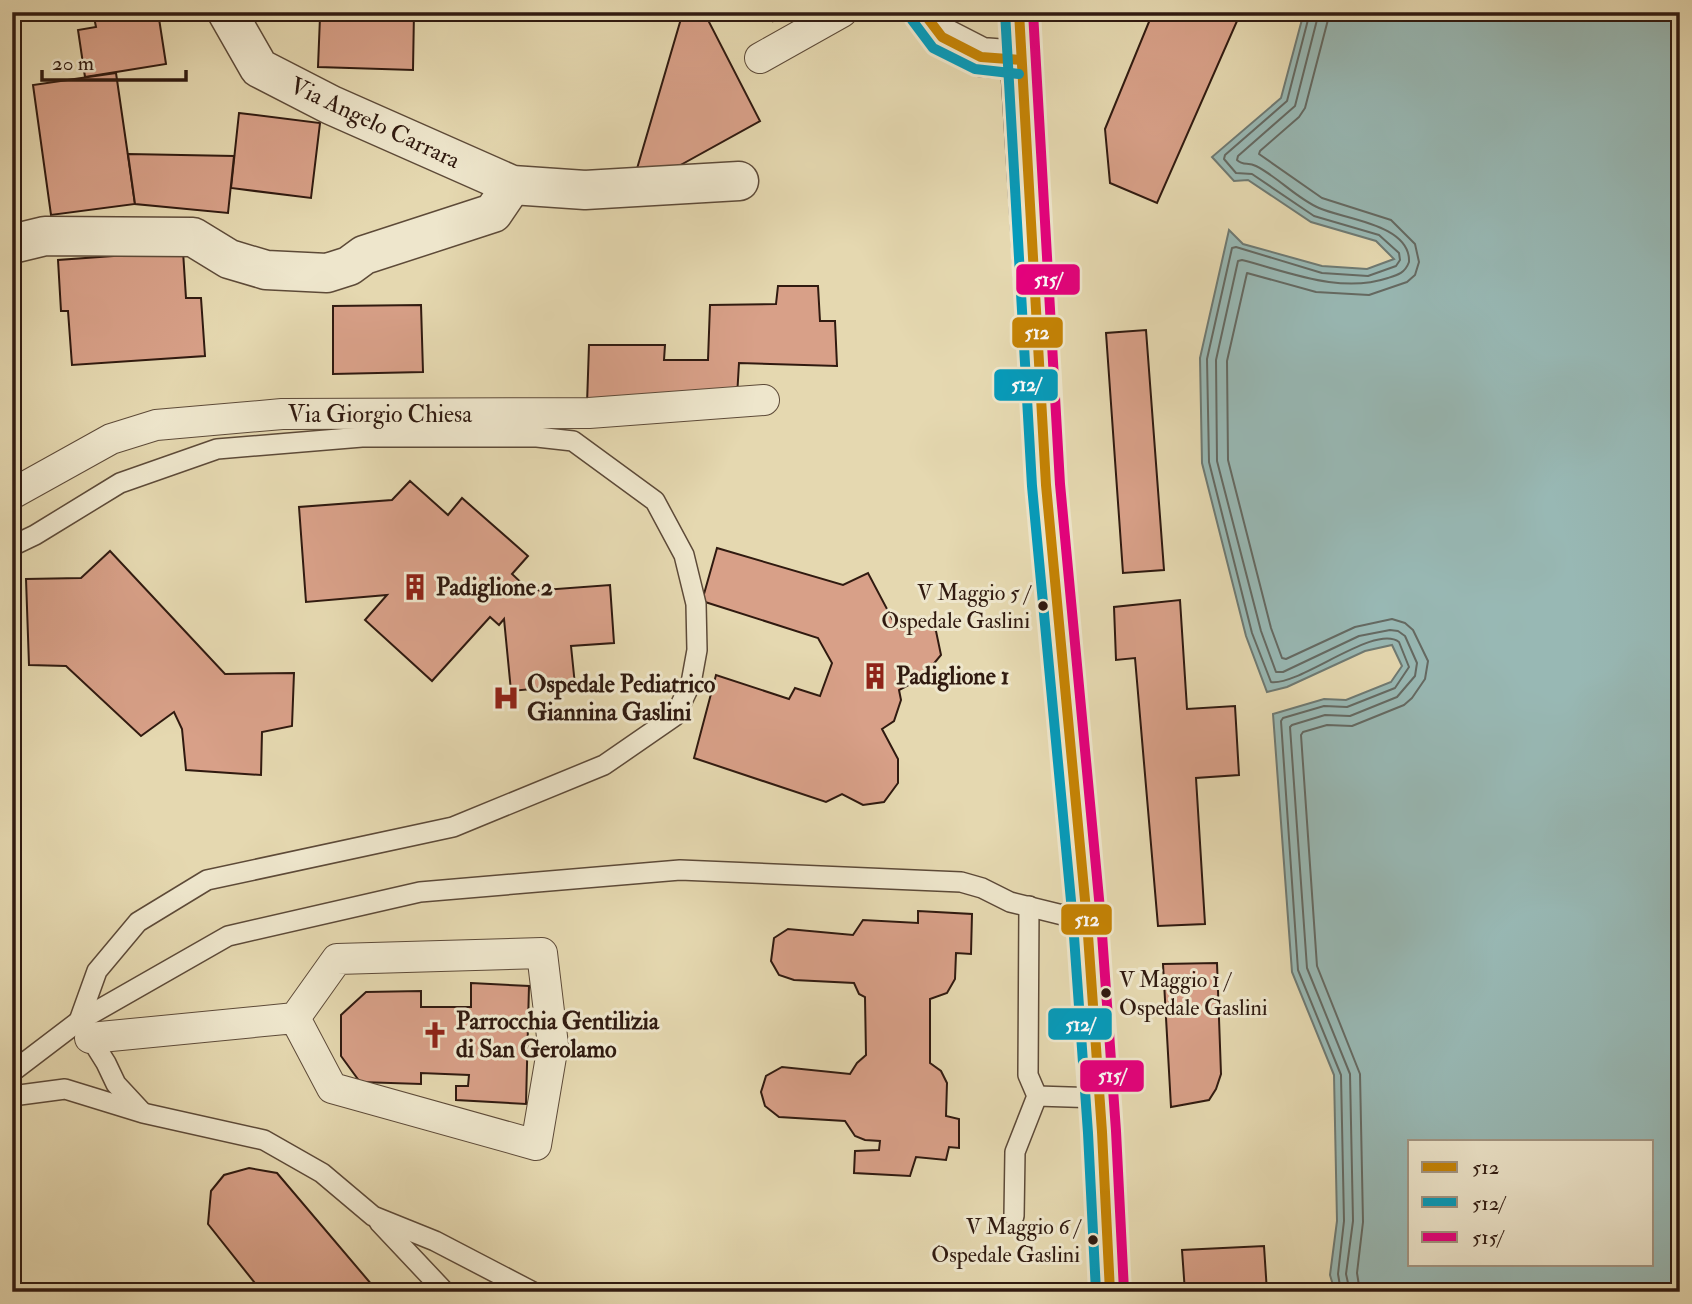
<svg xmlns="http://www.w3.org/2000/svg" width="1692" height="1304" viewBox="0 0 1692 1304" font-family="'IM FELL Double Pica',serif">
<rect width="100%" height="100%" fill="#e5d8b0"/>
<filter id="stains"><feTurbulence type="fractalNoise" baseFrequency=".00286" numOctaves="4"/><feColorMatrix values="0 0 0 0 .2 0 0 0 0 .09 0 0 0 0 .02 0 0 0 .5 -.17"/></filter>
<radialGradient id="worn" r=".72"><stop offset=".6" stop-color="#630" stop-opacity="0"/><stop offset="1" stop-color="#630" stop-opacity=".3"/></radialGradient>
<path fill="#98b8b4" stroke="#6e7972" stroke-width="2" fill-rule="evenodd" d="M1304 12H1680V1292H1335L1330 1275 1337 1221 1334 1075 1292 972 1273 714 1324 699 1346 700 1391 682 1402 666 1392 645 1365 651 1287 687 1267 692 1246 636 1202 463 1200 358 1229 230 1243 244 1322 266 1367 269 1394 259 1376 241 1311 222 1248 180 1234 181 1212 157 1281 98ZM1410 1141H1652V1264H1410Z"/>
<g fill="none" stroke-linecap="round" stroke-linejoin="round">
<g stroke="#646962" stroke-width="2">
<path d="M1310 12 1287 101 1225 155 1224 159 1236 173 1252 174 1314 216 1379 235 1399 253 1400 260 1396 266 1368 276 1322 273 1236 247 1232 248 1207 359 1209 462 1252 633 1271 682C1300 686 1375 623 1399 642L1409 667 1395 688 1347 707 1324 706 1283 718 1281 721 1298 970 1341 1075 1344 1221 1338 1274 1341 1292"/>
<path d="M1319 12 1295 106 1238 156 1237 160C1243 166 1248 162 1256 166 1278 177 1296 198 1319 208 1343 219 1411 224 1409 262 1405 273 1398 275 1388 278 1340 294 1289 272 1242 260L1238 261 1216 360 1217 461 1261 631 1276 672H1283L1359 636 1390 630 1398 631 1405 636 1417 663 1415 676 1397 697 1350 716 1325 715 1292 725 1290 727 1307 968 1350 1074 1353 1221 1346 1274 1350 1292"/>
<polyline points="1330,12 1305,108 1299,117 1260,151 1259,154 1322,198 1391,220 1415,244 1419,262 1415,275 1407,282 1369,295 1316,292 1247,273 1227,361 1228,460 1271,628 1282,658 1286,659 1355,627 1392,619 1405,623 1413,630 1428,661 1425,679 1412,698 1404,705 1352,726 1327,725 1303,732 1301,735 1317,966 1360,1074 1363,1222 1357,1273 1360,1292"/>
</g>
</g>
<g fill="#d8a088" stroke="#301a10" stroke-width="2">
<polygon points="93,12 158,12 166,64 85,77 78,30 96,27"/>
<polygon points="330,12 414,12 413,70 318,67 320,17 330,17"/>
<polygon points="683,12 707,18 760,121 657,178 636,172"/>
<polygon points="768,12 788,12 773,21"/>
<polygon points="1153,12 1241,12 1157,203 1110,183 1105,129"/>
<polygon points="116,73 135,204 51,215 33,85"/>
<polygon points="239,113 320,123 311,198 231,188"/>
<polygon points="128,154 234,156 228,213 135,204"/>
<polygon points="183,251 186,298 201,298 205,356 72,365 68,311 61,311 58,260"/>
<polygon points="778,286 818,286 820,321 835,321 837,366 739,363 737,397 587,404 589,345 665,345 664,360 708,360 710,305 776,304"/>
<polygon points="421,305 423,372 333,374 333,306"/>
<polygon points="1146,330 1164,570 1123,573 1106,333"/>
<polygon points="410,481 448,515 462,498 528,556 512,574 530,591 610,585 614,643 571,646 575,685 511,691 504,619 499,625 490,617 432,681 365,620 387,595 306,602 299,507 392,500"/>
<polygon points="717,548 843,585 868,573 897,628 926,624 936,631 941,655 922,678 899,690 901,700 894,721 882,729 898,759 898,783 884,802 863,805 842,794 826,802 694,758 716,675 789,699 795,688 820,696 832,663 818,638 702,601"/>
<polygon points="110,551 225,674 294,673 292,726 262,732 261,775 186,770 182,729 174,712 141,736 66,666 29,665 26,579 81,578"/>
<polygon points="1180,600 1187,709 1235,706 1239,775 1196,778 1205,924 1158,926 1135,658 1116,660 1114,607"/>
<polygon points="918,911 972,914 971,954 956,953 955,979 947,993 930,999 930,1063 941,1071 947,1083 946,1116 959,1119 959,1148 949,1147 946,1160 916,1157 910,1176 854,1173 855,1151 879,1150 880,1141 865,1140 855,1136 845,1121 779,1117 765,1106 761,1092 766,1076 782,1067 850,1074 857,1063 866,1055 865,997 859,994 854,983 794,980 779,975 771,961 774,938 788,929 853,935 863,920 918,923"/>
<polygon points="1217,963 1221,1074 1216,1089 1209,1100 1171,1107 1163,964"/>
<polygon points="471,983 529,986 526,1104 456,1100 456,1086 468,1086 469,1075 421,1073 421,1084 360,1082 341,1056 341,1015 366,992 421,991 421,1007 471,1007"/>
<polygon points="249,1168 277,1173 378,1292 262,1292 208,1224 211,1191 224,1175"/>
<polygon points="1264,1246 1267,1292 1185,1292 1182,1250"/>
</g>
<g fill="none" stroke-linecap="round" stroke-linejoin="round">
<defs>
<g id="service">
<polyline points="12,546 35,535 120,483 217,449 362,437 537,437 573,441 655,501 684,555 696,604 697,650 691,683 675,716 604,765 453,827 207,880 138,922 97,971 79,1021"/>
<polyline points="86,1031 106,1063 116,1084 142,1112"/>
<polyline points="12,1072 79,1021 228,936 420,892 680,870 961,882 982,888 1010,902 1087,921"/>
<polyline points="12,1096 65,1089 143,1113 264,1140 322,1173 373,1216 435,1241 533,1292"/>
<polyline points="1037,1096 1100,1098"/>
<polyline points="1014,1216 1015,1152 1037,1096 1028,1075 1029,906"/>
<polyline points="379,1222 445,1292"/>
</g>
<g id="pedestrian">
<polyline points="760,58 842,12"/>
<polyline points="12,494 111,439 156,425 282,414 589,413 764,400"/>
<polyline points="90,1038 295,1018 332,1088 536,1145 553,1045 542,953 337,959 295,1018"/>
</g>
<g id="minor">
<polyline points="227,12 259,68 331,105 512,185 585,190 739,181"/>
<polyline points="12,244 45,236 193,237 229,259 266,270 327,273 349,266 364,255 493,213 512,185"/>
</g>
<polyline id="tertiary" points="923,12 942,37 981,57 1020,60"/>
<polyline id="primary" points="1019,12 1020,60 1046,485 1087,921 1102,1132 1110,1292"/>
</defs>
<use href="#service" stroke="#5d4a38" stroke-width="22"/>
<use href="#pedestrian" stroke="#5d4a38" stroke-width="32"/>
<use href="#minor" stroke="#5d4a38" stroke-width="41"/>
<use href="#tertiary" stroke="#5d4a38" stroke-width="41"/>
<use href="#primary" stroke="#301a10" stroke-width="41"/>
<use href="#service" stroke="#eee6cc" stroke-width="19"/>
<use href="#pedestrian" stroke="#eee6cc" stroke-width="30"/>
<use href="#minor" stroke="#eee6cc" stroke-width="38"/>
<use href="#tertiary" stroke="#eee6cc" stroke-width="38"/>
<use href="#primary" stroke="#e2bc78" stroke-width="38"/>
<defs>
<g id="bus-1">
<polyline points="923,12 942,37 981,57 1020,60"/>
<polyline points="1019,12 1046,485 1087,921 1102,1132 1110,1292"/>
</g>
<g id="bus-2">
<polyline points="1005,12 1032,486 1073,922 1088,1133 1096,1292"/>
<polyline points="912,20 933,48 975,69 1019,74"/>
</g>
<polyline id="bus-3" points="1033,12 1060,484 1101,920 1116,1131 1124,1291"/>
</defs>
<use href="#bus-1" stroke="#eee6cc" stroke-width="16"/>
<use href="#bus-2" stroke="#eee6cc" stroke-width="16"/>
<use href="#bus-3" stroke="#eee6cc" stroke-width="16"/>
<use href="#bus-1" stroke="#c58304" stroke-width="10"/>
<use href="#bus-2" stroke="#059bbb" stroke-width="10"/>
<use href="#bus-3" stroke="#e5007d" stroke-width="10"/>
</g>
<defs>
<symbol id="building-bare" viewBox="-9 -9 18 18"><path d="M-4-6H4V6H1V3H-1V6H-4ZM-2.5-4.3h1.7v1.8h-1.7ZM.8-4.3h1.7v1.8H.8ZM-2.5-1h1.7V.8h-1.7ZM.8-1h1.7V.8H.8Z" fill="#8f2418" stroke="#eee6cc" stroke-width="2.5" paint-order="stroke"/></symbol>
<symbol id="hospital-bare" viewBox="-9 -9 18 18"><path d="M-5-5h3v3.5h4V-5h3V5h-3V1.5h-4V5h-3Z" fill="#8f2418" stroke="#eee6cc" stroke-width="2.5" paint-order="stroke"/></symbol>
<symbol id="church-bare" viewBox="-9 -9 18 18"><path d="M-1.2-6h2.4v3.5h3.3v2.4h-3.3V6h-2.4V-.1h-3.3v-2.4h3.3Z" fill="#8f2418" stroke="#eee6cc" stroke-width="2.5" paint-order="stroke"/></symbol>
</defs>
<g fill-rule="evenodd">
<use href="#building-bare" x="396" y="568" width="38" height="38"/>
<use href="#building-bare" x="856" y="657" width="38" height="38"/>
<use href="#hospital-bare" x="487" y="679" width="38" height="38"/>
<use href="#church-bare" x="416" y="1016" width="38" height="38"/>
</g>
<g fill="#301a10" stroke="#eee6cc" stroke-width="2.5">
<circle cx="1043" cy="606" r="6"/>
<circle cx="1106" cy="993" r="6"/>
<circle cx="1093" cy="1240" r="6"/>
</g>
<g text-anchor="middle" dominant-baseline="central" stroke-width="6" stroke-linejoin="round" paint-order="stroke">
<g font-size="22" fill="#301a10" stroke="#eee6cc" text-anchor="end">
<text x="1030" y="593">V Maggio 5 /<tspan x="1030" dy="28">Ospedale Gaslini</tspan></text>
<text x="1119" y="980" text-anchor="start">V Maggio 1 /<tspan x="1119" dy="28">Ospedale Gaslini</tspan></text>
<text x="1080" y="1227">V Maggio 6 /<tspan x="1080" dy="28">Ospedale Gaslini</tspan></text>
</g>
<g font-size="24" fill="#301a10" stroke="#eee6cc">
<text transform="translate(375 123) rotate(25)">Via Angelo Carrara</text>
<text x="380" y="414">Via Giorgio Chiesa</text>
</g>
<g font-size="24" font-weight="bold" fill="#301a10" stroke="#eee6cc" text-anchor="start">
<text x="436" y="587">Padiglione 2</text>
<text x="896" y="676">Padiglione 1</text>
<text x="527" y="684">Ospedale Pediatrico<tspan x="527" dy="28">Giannina Gaslini</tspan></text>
<text x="456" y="1021">Parrocchia Gentilizia<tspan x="456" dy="28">di San Gerolamo</tspan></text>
</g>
</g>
<g stroke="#eee6cc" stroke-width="2.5">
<rect x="1015" y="263" width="66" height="33" rx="7" fill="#e5007d"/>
<rect x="1011" y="316" width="53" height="33" rx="7" fill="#c58304"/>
<rect x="993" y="368" width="66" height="34" rx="7" fill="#059bbb"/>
<rect x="1060" y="903" width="53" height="33" rx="7" fill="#c58304"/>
<rect x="1047" y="1007" width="66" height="34" rx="7" fill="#059bbb"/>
<rect x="1079" y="1059" width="66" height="34" rx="7" fill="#e5007d"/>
</g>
<g font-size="19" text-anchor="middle" font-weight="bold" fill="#fff">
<text x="1048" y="286">515/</text>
<text x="1037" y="339">512</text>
<text x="1026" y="391">512/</text>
<text x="1087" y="926">512</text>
<text x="1080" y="1031">512/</text>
<text x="1112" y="1082">515/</text>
</g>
<rect width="1692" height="1304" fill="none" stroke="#e5d8b0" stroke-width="42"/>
<rect x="14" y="14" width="1664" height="1276" fill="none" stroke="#301a10" stroke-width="3.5"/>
<rect x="21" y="21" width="1650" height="1262" fill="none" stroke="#301a10" stroke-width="2"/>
<rect x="1408" y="1140" width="245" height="126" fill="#eee6cc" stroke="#a29481" stroke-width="2"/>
<rect x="1422" y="1162" width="35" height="10" fill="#c58304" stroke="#a29481" stroke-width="2"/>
<text x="1472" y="1174" font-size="21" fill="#301a10">512</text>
<rect x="1422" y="1197" width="35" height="10" fill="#059bbb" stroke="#a29481" stroke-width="2"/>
<text x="1472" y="1210" font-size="21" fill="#301a10">512/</text>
<rect x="1422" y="1232" width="35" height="10" fill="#e5007d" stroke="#a29481" stroke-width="2"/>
<text x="1472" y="1244" font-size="21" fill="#301a10">515/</text>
<path d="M42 70v10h144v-10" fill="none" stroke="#301a10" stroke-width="3.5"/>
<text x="52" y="70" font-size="21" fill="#301a10" stroke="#eee6cc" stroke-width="5" paint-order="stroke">20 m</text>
<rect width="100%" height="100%" filter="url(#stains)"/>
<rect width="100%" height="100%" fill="url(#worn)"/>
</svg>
